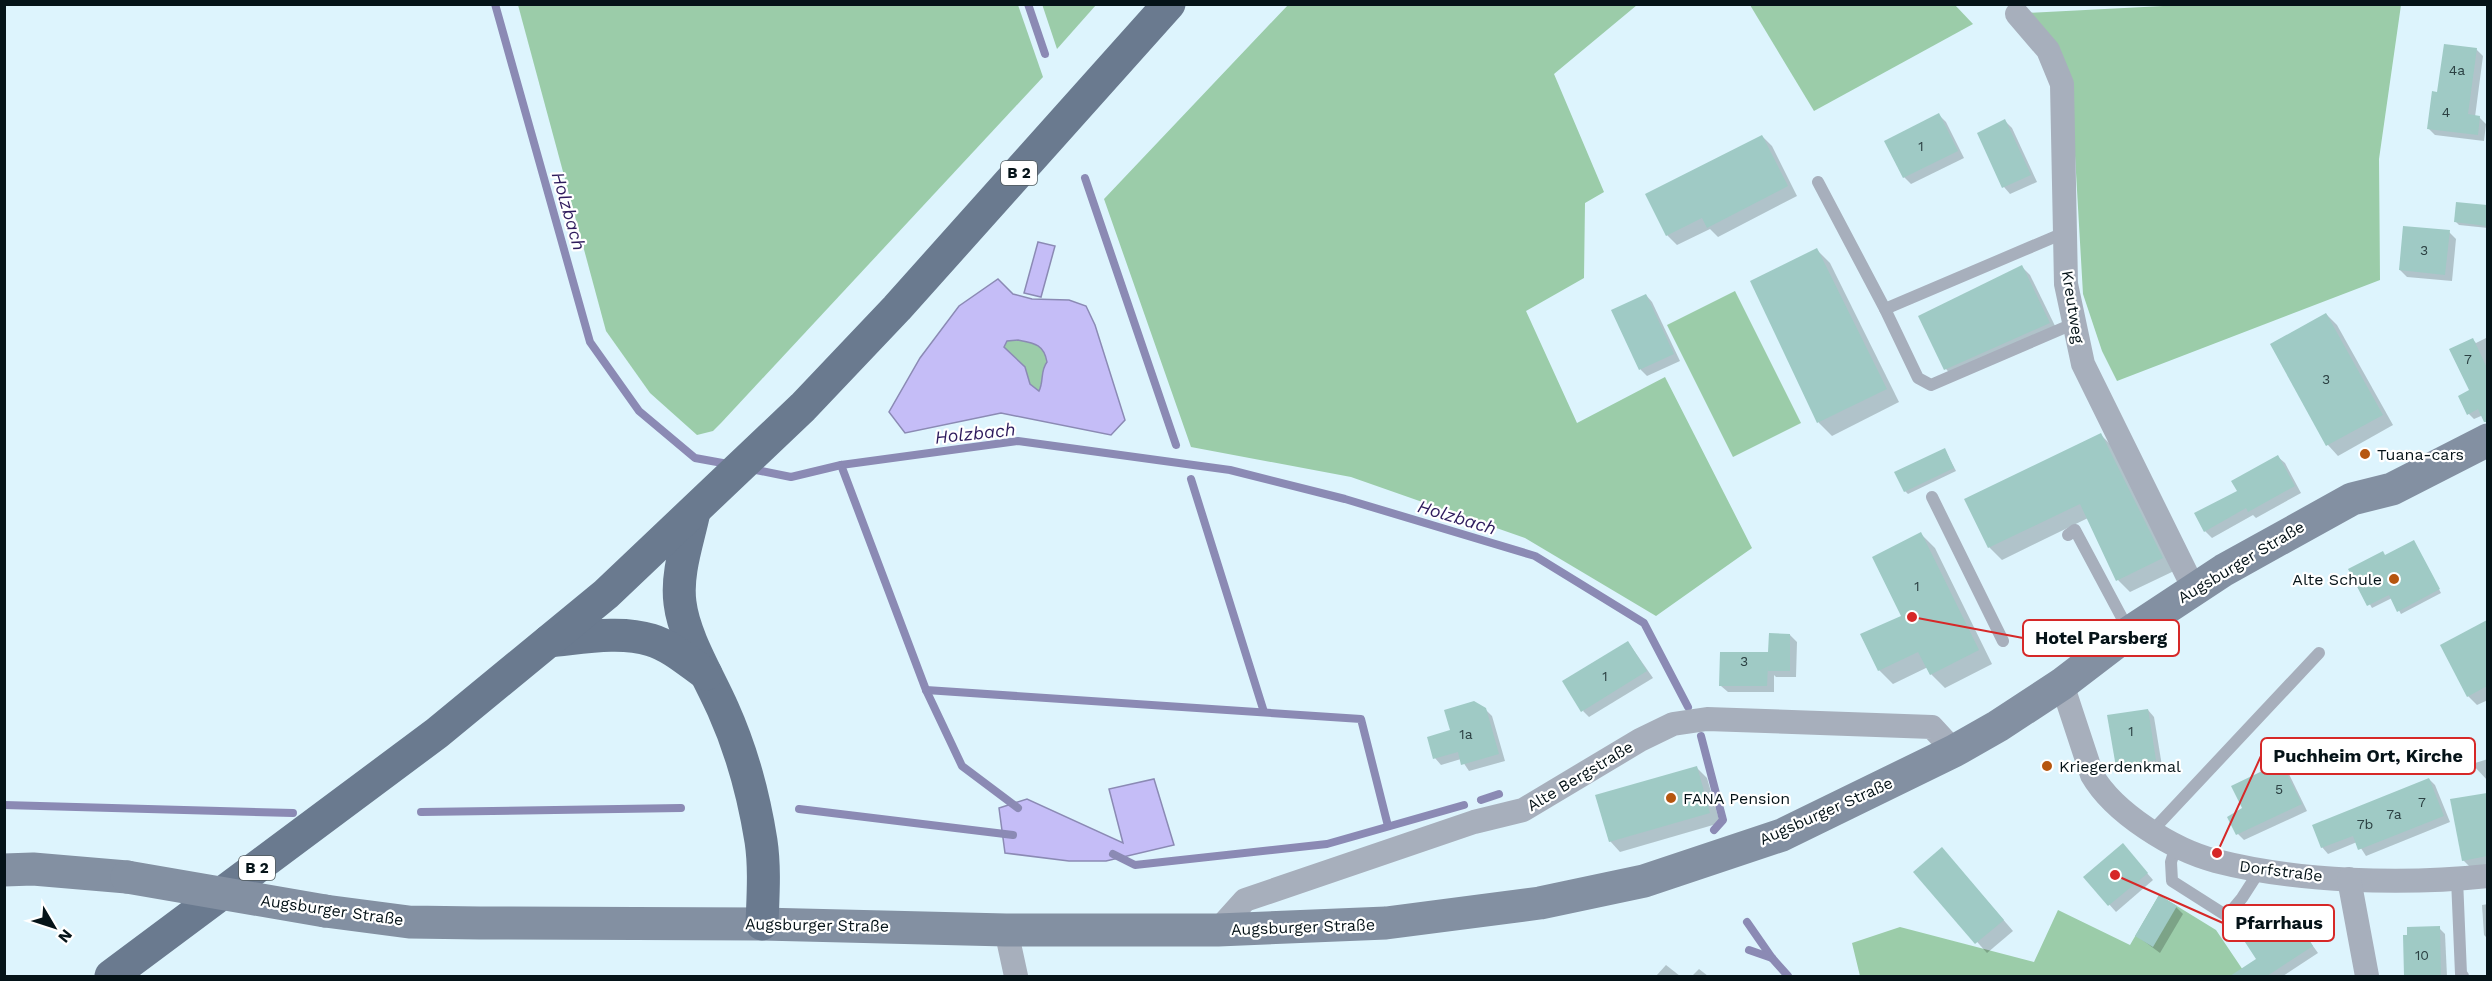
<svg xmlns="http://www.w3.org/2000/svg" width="2492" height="981" viewBox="0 0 2492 981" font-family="'Work Sans',sans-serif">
<rect width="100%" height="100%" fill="#ddf4fd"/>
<g fill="#9bcca9">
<polygon points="1042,4 1096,4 1096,5 1057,49"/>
<polygon points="2202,4 2401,5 2379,159 2380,280 2117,381 2102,351 2083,294 2071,86 2026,13"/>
<polygon points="518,5 1018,5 1043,77 721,423 713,431 697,435 650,393 606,331"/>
<polygon points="1288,5 1637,5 1554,74 1604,192 1585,203 1584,278 1526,311 1577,423 1665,377 1752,548 1656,616 1525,538 1351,477 1191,447 1104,199"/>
<polygon points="1750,5 1955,5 1973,24 1814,111"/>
<polygon points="1735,291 1801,423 1733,457 1667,325"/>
<polygon points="1018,340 1039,344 1046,353 1047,362 1039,391 1030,384 1025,367 1004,347 1007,341"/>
<polygon points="2159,895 2216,930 2247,976 1860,976 1852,943 1900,927 2034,962 2058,910 2130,945"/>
</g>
<g fill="#c5bdf7" stroke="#8b8ab4" stroke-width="1.5" fill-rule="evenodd">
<polygon points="1038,242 1055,246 1041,297 1024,293"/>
<path d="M998 279 1013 294 1032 299 1069 300 1086 306 1095 325 1125 420 1111 435 1001 413 905 433 889 412 920 358 959 306ZM1018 340C1034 343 1044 344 1047 362 1040 371 1044 381 1039 391L1030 384 1025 367 1004 347 1007 341Z"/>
<polygon points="1154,779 1174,845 1106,861 1069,861 1005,853 999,808 1027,799 1123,843 1109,789"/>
</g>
<g fill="#0003">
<polygon points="2476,49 2483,56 2475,117 2479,117 2486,124 2484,141 2435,135 2429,129 2439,93"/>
<polygon points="1939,115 1946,122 1964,158 1911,184 1904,177"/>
<polygon points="2005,121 2012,128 2037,182 2010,194 2004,187 1979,134"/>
<polygon points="1762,136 1772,146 1797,196 1718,237 1710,229 1677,245 1667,235"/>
<polygon points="2457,204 2488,207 2488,228 2459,225 2456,222"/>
<polygon points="2449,232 2456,239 2452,281 2407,277 2400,270"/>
<polygon points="1817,250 1830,263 1899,402 1832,436 1819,423 1752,281"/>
<polygon points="2022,267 2030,275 2058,332 1954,378 1946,369 1920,317"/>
<polygon points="1646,295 1652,302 1680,361 1647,376 1641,370 1613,311"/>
<polygon points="2326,314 2337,325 2393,425 2338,456 2328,445 2272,345"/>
<polygon points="2488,337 2488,413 2474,419 2469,414 2473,340 2476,343"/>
<polygon points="2101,435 2113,447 2174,571 2130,592 2118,580 2088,518 2002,560 1989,547"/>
<polygon points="1945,450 1956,471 1908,494 1905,491"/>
<polygon points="2278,457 2285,463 2301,493 2256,518 2253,515 2212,538 2205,531 2239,492"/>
<polygon points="1921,534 1935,548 1992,664 1945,688 1931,674 1928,667 1893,684 1879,670 1903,616"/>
<polygon points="2414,542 2441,593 2401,614 2392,598 2372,608 2350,570 2386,556"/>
<polygon points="2488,622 2488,700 2477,705 2468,696 2442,645"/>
<polygon points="1790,635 1797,642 1796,677 1776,677 1774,675 1774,692 1728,692 1721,686 1770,654"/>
<polygon points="1628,642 1653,678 1589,717 1583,711"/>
<polygon points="1485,709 1492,716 1505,761 1469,771 1461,759 1441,765 1435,758 1452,731"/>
<polygon points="2148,710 2154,717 2162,766 2123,772 2117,766"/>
<polygon points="2488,759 2488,781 2472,764"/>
<polygon points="2280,764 2287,770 2307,811 2244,840 2238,834 2244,809"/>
<polygon points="1697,768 1707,778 1720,823 1620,852 1610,841"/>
<polygon points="2429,779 2435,785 2450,822 2366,856 2357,842 2328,854 2322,847"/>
<polygon points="2488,794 2488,871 2476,873 2463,860 2452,801"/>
<polygon points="2129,852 2153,880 2116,912 2085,877"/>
<polygon points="1952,860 2013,931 1987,953 1915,872"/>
<polygon points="2488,904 2488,939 2484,935 2482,905"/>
<polygon points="2176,907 2183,914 2160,953 2137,936"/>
<polygon points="2288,911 2318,953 2283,976 2252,976 2246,967 2258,959"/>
<polygon points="2439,928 2445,934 2447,976 2405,976 2404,937"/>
<polygon points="1666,965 1680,976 1656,976"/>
<polygon points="1699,969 1708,976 1692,976"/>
</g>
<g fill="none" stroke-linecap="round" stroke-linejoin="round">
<g stroke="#8b8ab4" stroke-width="8">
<polyline points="495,4 590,342 639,411 695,458 728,464"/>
<polyline points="1028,4 1045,54"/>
<polyline points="1085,178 1176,445"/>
<polyline points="841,465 926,690 962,766 1018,808"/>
<polyline points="751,469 791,477 841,465 1018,441 1230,470 1345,499 1535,556 1644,623 1688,707"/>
<polyline points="1191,479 1264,712"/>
<polyline points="926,690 1361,719 1388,826"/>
<polyline points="1701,736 1723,820 1714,830"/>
<polyline points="1481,800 1499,794"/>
<polyline points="4,805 293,813"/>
<polyline points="799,809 1013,835"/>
<polyline points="421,812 681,808"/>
<polyline points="1113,854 1135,865 1327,844 1464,805"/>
<polyline points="1747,922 1772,958 1788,976"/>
<polyline points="1749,950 1772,958"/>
</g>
</g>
<g fill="#9fcac5">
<polygon points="2444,44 2477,48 2468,114 2480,116 2478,135 2427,129 2432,91 2437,92"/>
<polygon points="1939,113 1958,151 1903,178 1884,141"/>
<polygon points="2005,119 2031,175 2002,188 1977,133"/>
<polygon points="1762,135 1788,186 1707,228 1702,218 1666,236 1645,194"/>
<polygon points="2456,202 2487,205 2487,226 2454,222"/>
<polygon points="2403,226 2450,230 2445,275 2399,270"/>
<polygon points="1817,248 1887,389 1817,423 1750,281"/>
<polygon points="2022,265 2050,323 1944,370 1918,316"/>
<polygon points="1646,294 1674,354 1639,370 1611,310"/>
<polygon points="2326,313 2383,415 2326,446 2270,344"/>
<polygon points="2473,338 2487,368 2487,422 2484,422 2478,409 2467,415 2458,396 2469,390 2449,349"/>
<polygon points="2101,433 2163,558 2116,581 2080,504 1988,548 1964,499"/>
<polygon points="1945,448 1954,468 1904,492 1894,472"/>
<polygon points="2278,455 2295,486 2248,512 2246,508 2204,532 2194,513 2237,491 2231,481"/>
<polygon points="1921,532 1979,650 1930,675 1918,652 1878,671 1860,634 1901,616 1872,557"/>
<polygon points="2414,540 2440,589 2397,612 2389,595 2367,606 2348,569 2383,551 2385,555"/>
<polygon points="2487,620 2487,686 2467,697 2440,645"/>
<polygon points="1769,633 1790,634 1790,671 1768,671 1768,665 1767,686 1719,686 1720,652 1768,652"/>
<polygon points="1628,641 1647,671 1581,712 1562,681"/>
<polygon points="1474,701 1486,708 1499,754 1461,765 1458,752 1433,759 1427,737 1450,730 1444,710"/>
<polygon points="2148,709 2156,760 2116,767 2107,715"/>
<polygon points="2281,762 2302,804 2236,835 2227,817 2242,808 2231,786"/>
<polygon points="1697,766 1710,813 1609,842 1595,795"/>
<polygon points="2429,778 2444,816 2358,850 2353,836 2321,848 2312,825"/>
<polygon points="2487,793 2487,856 2462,861 2450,799"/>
<polygon points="2123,843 2148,873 2108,906 2083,877"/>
<polygon points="1942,847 2004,920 1975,944 1913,872"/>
<polygon points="2159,895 2177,906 2153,947 2135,936"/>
<polygon points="2289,909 2313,946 2267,976 2230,976 2256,959 2243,939"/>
<polygon points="2440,926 2441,976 2404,976 2403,935 2407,935 2407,927"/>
</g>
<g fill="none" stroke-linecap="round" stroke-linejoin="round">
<g stroke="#a7afbc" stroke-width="12">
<polyline points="1818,182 1885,309 1918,378 1931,385 2075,323"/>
<polyline points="1885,309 2066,232"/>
<polyline points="1932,497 2003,641"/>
<polyline points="2068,535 2075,530 2129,631"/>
<polyline points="2152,831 2319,653"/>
<polyline points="2176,846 2171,862 2172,881 2227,916 2242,898 2260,870"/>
<polyline points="2457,879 2461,974 2463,976"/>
</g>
<g stroke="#a7afbc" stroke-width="24">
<polyline points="2017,14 2048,50 2062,84 2066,284 2083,364 2194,589"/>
<path d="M2062 684 2092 775C2114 813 2173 850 2216 861 2298 882 2403 885 2488 876"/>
<polyline points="2349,879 2367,976"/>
<polyline points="1006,930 1016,976"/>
<polyline points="1218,930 1245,900 1474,822 1523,810 1640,740 1673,724 1707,719 1932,727 1954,751"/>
</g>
<g stroke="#8390a2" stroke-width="33">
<polyline points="4,870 33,869 127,877"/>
<polyline points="325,911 409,922 480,923 762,924 1006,930 1218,930 1386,923 1540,903 1644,881 1782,835 1954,751 1998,726 2062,684 2130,632 2224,570 2352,499 2392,489 2488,440"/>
</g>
<g stroke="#6a7a8f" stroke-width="33">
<path d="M694 512C688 541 676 573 680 603 684 637 709 677 723 709 741 749 754 797 761 841 765 868 763 896 762 924"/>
<path d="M549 641C581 638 620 630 651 640 671 646 689 662 706 674"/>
<polyline points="111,976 437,733 606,594 803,407 897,308 1169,4"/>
</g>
<polyline stroke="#8390a2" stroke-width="33" points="127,877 325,911"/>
</g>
<g fill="#b6560f" stroke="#fff" stroke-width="2">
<circle cx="2365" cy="454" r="6"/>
<circle cx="2394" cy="579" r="6"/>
<circle cx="2047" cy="766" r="6"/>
<circle cx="1671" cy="798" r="6"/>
</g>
<g text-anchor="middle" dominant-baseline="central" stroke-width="4.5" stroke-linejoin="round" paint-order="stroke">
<g font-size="14" fill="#2c4143">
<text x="2457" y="70">4a</text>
<text x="2446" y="112">4</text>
<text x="1921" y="146">1</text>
<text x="2424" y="250">3</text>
<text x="2468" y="359">7</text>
<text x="2326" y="379">3</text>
<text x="1917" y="586">1</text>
<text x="1744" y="661">3</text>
<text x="1605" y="676">1</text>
<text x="2131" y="731">1</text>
<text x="1466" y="734">1a</text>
<text x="2279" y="789">5</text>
<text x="2422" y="802">7</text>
<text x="2394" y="814">7a</text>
<text x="2365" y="824">7b</text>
<text x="2422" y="955">10</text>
</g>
<g fill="#fff" stroke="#505a5d" stroke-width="1.5">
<rect x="1001" y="161" width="36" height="24" rx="4.5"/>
<rect x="239" y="856" width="36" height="24" rx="4.5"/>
</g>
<g font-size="15" font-weight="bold" fill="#051318">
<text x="1019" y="173">B 2</text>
<text x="257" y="868">B 2</text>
</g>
<g font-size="16" fill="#051318" stroke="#fff">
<text transform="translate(2073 307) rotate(81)">Kreutweg</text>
<text transform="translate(2241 562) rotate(-31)">Augsburger Straße</text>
<text transform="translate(1580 776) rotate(-31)">Alte Bergstraße</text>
<text transform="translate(1826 811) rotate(-24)">Augsburger Straße</text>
<text transform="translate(2281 871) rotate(7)">Dorfstraße</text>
<text transform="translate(332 910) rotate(8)">Augsburger Straße</text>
<text transform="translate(817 925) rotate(1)">Augsburger Straße</text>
<text transform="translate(1303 927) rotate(-2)">Augsburger Straße</text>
</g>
<g font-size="16" fill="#051318" stroke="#fff" text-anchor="start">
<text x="2377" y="454">Tuana-cars</text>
<text x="2382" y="579" text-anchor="end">Alte Schule</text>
<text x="2059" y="766">Kriegerdenkmal</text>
<text x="1683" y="798">FANA Pension</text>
</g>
<g font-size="18" font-style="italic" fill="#2e1b5d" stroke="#fff">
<text transform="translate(569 211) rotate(74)">Holzbach</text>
<text transform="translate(975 433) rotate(-6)">Holzbach</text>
<text transform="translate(1457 517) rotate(17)">Holzbach</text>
</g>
</g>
<path fill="none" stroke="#d62828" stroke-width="2" d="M1912 617L2023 638M2217 853L2261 756M2115 875L2223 923"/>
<g fill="#d62828" stroke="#fff" stroke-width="2">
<circle cx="1912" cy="617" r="6"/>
<circle cx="2217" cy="853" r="6"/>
<circle cx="2115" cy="875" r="6"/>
</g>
<g fill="#fff" stroke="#d62828" stroke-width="2">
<rect x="2023" y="620" width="156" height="36" rx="6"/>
<rect x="2261" y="738" width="214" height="36" rx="6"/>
<rect x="2223" y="905" width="111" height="36" rx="6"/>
</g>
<g font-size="18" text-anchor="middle" font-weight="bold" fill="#051318">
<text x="2101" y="644">Hotel Parsberg</text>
<text x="2368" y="762">Puchheim Ort, Kirche</text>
<text x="2279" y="929">Pfarrhaus</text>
</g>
<rect width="2492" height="981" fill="none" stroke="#051318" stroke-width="12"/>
<g transform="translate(54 927) rotate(129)" stroke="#ffffff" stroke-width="4.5" paint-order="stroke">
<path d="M0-4.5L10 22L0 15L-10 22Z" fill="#051318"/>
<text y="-9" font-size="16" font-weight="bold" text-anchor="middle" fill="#051318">N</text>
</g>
</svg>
